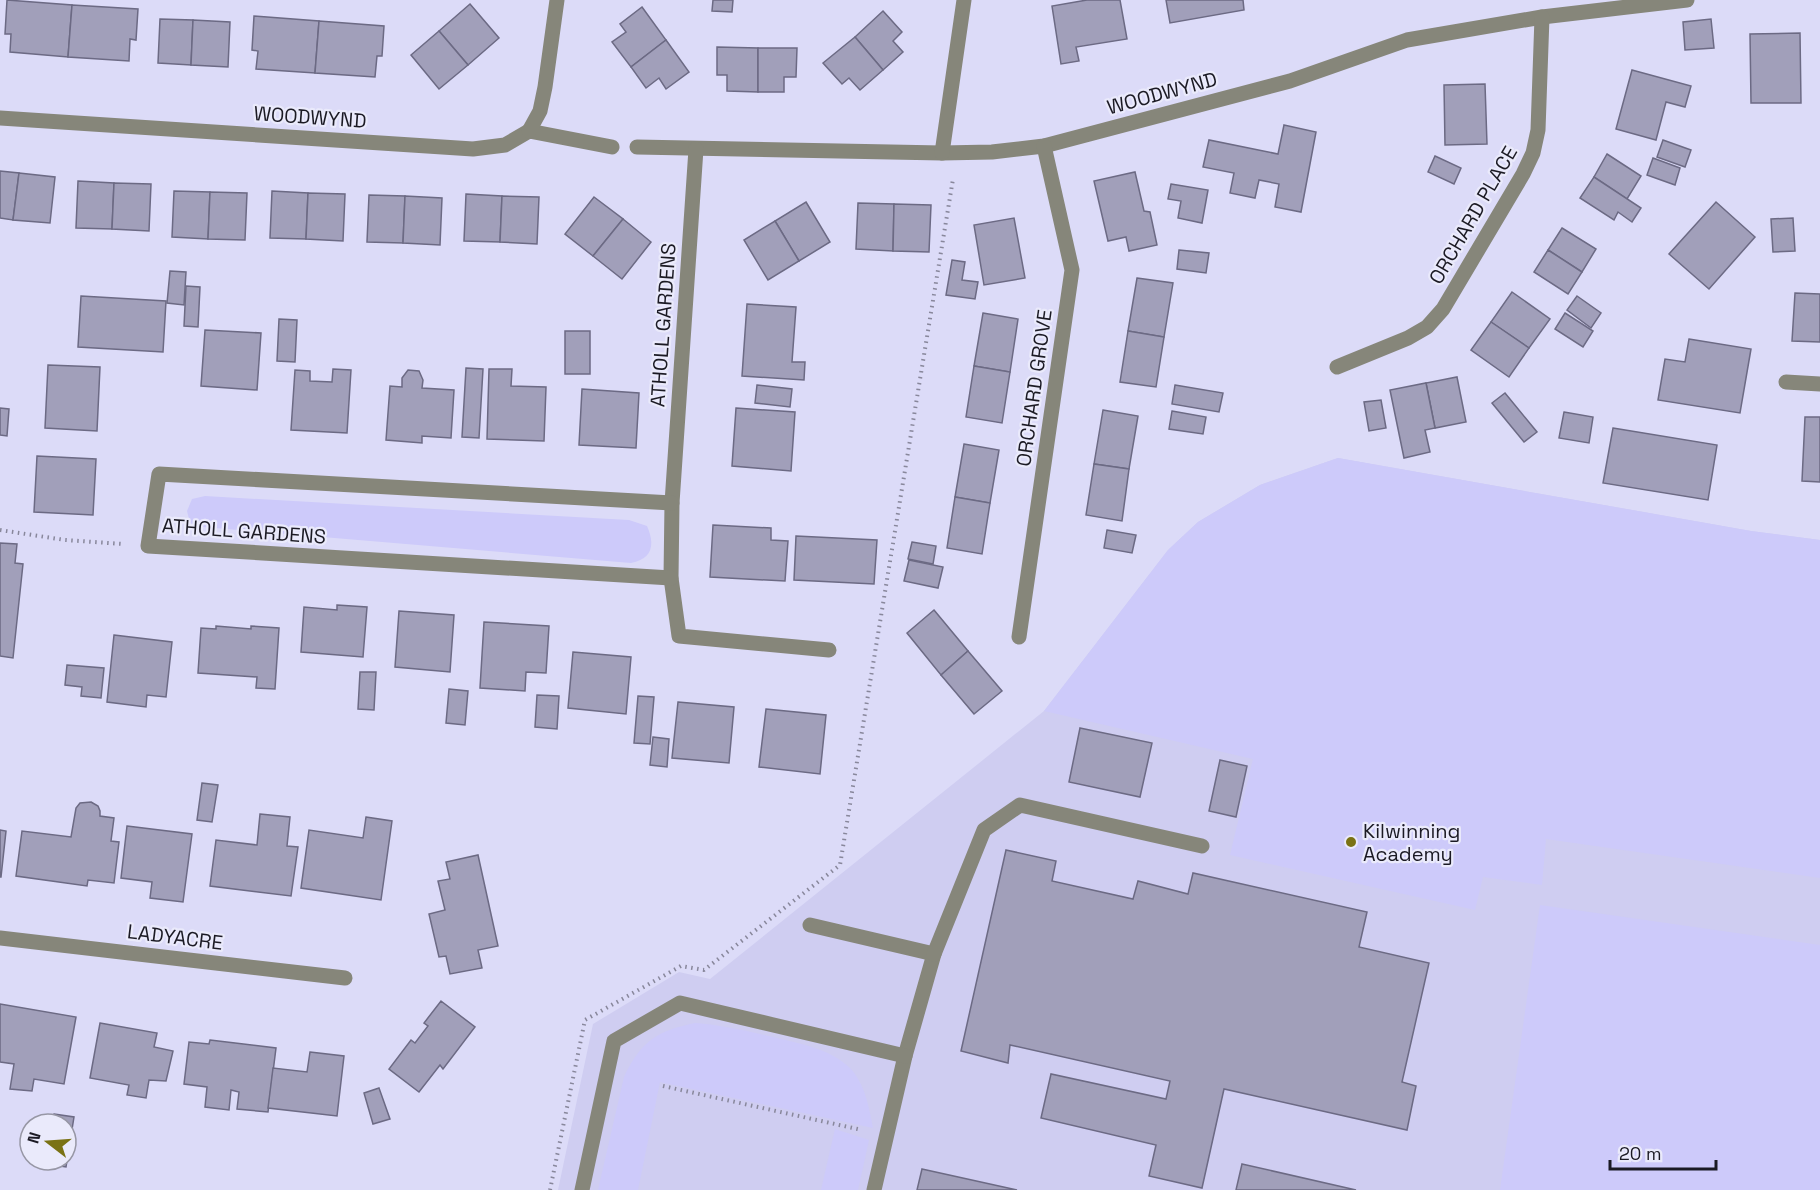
<svg xmlns="http://www.w3.org/2000/svg" width="1820" height="1190" viewBox="0 0 1820 1190" font-family="'Space Grotesk',sans-serif">
<rect width="100%" height="100%" fill="#dcdbf8"/>
<polygon fill="#cfcdf1" points="1338,458 1751,531 1820,540 1820,1190 558,1190 593,1024 679,972 710,979 1044,711 1168,550 1198,522 1260,485"/>
<g fill="#cdcafa">
<polygon points="1338,458 1751,531 1820,540 1820,878 1546,839 1542,885 1483,877 1475,910 1230,855 1253,759 1044,711 1168,550 1198,522 1260,485"/>
<path d="M205 496 629 520 647 526C655 544 653 559 631 563L203 527 190 523 187 511 192 499Z"/>
<polygon points="1540,905 1820,945 1820,1190 1500,1190"/>
<path d="M695 1023C722 1025 747 1031 773 1037 800 1044 829 1048 850 1068 865 1084 869 1107 873 1128L660 1082 638 1190H598L624 1077C641 1041 657 1031 695 1023Z"/>
<polygon points="835,1129 869,1140 858,1190 821,1190"/>
</g>
<g fill="#a19fba" stroke="#6c6a84" stroke-width="1.5">
<polygon points="7,0 72,5 68,57 10,52 11,34 5,34"/>
<polygon points="713,0 733,0 732,12 712,11"/>
<polygon points="1087,0 1120,0 1127,39 1076,47 1079,61 1061,64 1052,6"/>
<polygon points="1166,0 1243,0 1244,10 1170,23"/>
<polygon points="470,4 499,38 468,65 439,31"/>
<polygon points="72,5 138,9 136,40 130,39 129,61 68,57"/>
<polygon points="642,7 666,40 631,67 612,42 626,32 620,24"/>
<polygon points="883,11 902,32 893,41 903,52 883,70 855,37"/>
<polygon points="254,16 319,21 315,73 256,69 258,51 252,50"/>
<polygon points="160,19 193,20 191,65 158,63"/>
<polygon points="1711,19 1714,48 1685,50 1683,22"/>
<polygon points="193,20 230,22 228,67 191,65"/>
<polygon points="319,21 384,26 382,56 377,56 375,77 315,73"/>
<polygon points="439,31 468,65 439,89 411,55"/>
<polygon points="1800,33 1801,103 1751,103 1750,34"/>
<polygon points="855,37 883,70 860,90 849,78 842,84 823,63"/>
<polygon points="666,40 689,72 666,89 659,78 646,88 631,67"/>
<polygon points="717,47 758,48 758,92 727,91 727,75 717,75"/>
<polygon points="758,48 797,48 796,77 784,77 784,92 758,92"/>
<polygon points="1632,70 1691,86 1685,107 1666,102 1656,140 1616,129"/>
<polygon points="1485,84 1487,144 1445,145 1444,85"/>
<polygon points="1284,125 1316,132 1301,212 1275,207 1279,184 1259,180 1255,198 1230,193 1234,173 1203,167 1209,140 1278,154"/>
<polygon points="1663,140 1691,150 1685,167 1657,157"/>
<polygon points="1607,154 1641,176 1627,199 1594,177"/>
<polygon points="1435,156 1461,168 1454,184 1428,172"/>
<polygon points="1653,158 1680,168 1675,185 1647,175"/>
<polygon points="0,171 19,173 13,220 0,218"/>
<polygon points="1135,172 1144,211 1150,212 1157,245 1129,251 1126,237 1108,241 1094,181"/>
<polygon points="19,173 55,177 50,223 13,220"/>
<polygon points="1594,177 1641,208 1632,222 1618,212 1614,220 1580,198"/>
<polygon points="78,181 114,183 112,229 76,228"/>
<polygon points="114,183 151,184 149,231 112,229"/>
<polygon points="1171,184 1208,190 1202,223 1178,218 1181,201 1168,199"/>
<polygon points="174,191 210,192 208,239 172,237"/>
<polygon points="272,191 308,193 306,239 270,238"/>
<polygon points="210,192 247,193 245,240 208,239"/>
<polygon points="308,193 345,194 343,241 306,239"/>
<polygon points="466,194 502,196 500,242 464,241"/>
<polygon points="369,195 405,196 403,243 367,242"/>
<polygon points="405,196 442,198 440,245 403,243"/>
<polygon points="502,196 539,197 537,244 500,242"/>
<polygon points="594,197 623,219 593,256 565,234"/>
<polygon points="806,202 830,242 799,261 775,221"/>
<polygon points="1716,202 1755,237 1709,289 1669,254"/>
<polygon points="858,203 894,204 893,251 856,249"/>
<polygon points="894,204 931,205 929,252 893,251"/>
<polygon points="1014,218 1025,278 984,285 974,225"/>
<polygon points="1793,218 1795,251 1773,252 1771,219"/>
<polygon points="623,219 651,242 622,279 593,256"/>
<polygon points="775,221 799,261 768,280 744,240"/>
<polygon points="1562,228 1596,249 1582,272 1548,250"/>
<polygon points="1179,250 1209,253 1206,273 1177,269"/>
<polygon points="1548,250 1582,272 1568,294 1534,272"/>
<polygon points="952,260 965,262 962,280 978,282 975,299 946,295"/>
<polygon points="170,271 186,272 184,305 167,303"/>
<polygon points="1137,278 1173,283 1164,337 1128,331"/>
<polygon points="186,286 200,287 198,327 184,326"/>
<polygon points="1512,292 1550,319 1529,348 1491,322"/>
<polygon points="1795,293 1820,294 1820,342 1792,341"/>
<polygon points="81,296 166,301 163,352 78,347"/>
<polygon points="1577,296 1601,313 1591,328 1567,310"/>
<polygon points="747,304 796,307 792,362 805,362 804,380 742,376"/>
<polygon points="983,313 1018,319 1010,372 974,366"/>
<polygon points="1565,313 1593,331 1583,347 1555,329"/>
<polygon points="279,319 297,320 295,362 277,361"/>
<polygon points="1491,322 1529,348 1509,377 1471,350"/>
<polygon points="205,330 261,333 257,390 201,386"/>
<rect x="565" y="331" width="25" height="43"/>
<polygon points="1128,331 1164,337 1156,387 1120,382"/>
<polygon points="1689,339 1751,349 1740,413 1658,400 1665,359 1685,362"/>
<polygon points="48,365 100,367 97,431 45,428"/>
<polygon points="974,366 1010,372 1002,423 966,417"/>
<polygon points="466,368 483,369 479,438 462,437"/>
<polygon points="333,369 351,370 347,433 291,430 295,370 310,371 310,381 332,382"/>
<polygon points="489,369 512,369 511,386 546,387 544,441 487,439"/>
<polygon points="408,370 419,371 423,380 422,388 454,390 451,438 422,436 422,443 386,440 390,386 402,387 402,378"/>
<polygon points="1457,377 1466,422 1435,428 1426,383"/>
<polygon points="1426,383 1435,428 1425,430 1430,452 1404,458 1390,390"/>
<polygon points="757,385 792,389 790,407 755,403"/>
<polygon points="1175,385 1223,393 1219,412 1172,404"/>
<polygon points="582,389 639,393 636,448 579,445"/>
<polygon points="1505,393 1537,432 1524,442 1492,403"/>
<polygon points="1381,400 1386,428 1369,431 1364,402"/>
<polygon points="0,408 9,409 7,436 0,435"/>
<polygon points="736,408 795,412 791,471 732,466"/>
<polygon points="1103,410 1138,416 1129,469 1094,464"/>
<polygon points="1172,411 1206,417 1203,434 1169,429"/>
<polygon points="1564,412 1593,417 1589,443 1559,438"/>
<polygon points="1805,417 1820,417 1820,482 1802,481"/>
<polygon points="1613,428 1717,445 1708,500 1603,483"/>
<polygon points="964,444 999,450 990,503 955,497"/>
<polygon points="37,456 96,459 93,515 34,512"/>
<polygon points="1094,464 1129,469 1122,521 1086,515"/>
<polygon points="955,497 990,503 982,554 947,548"/>
<polygon points="713,525 771,528 771,540 788,541 785,581 710,577"/>
<polygon points="1107,530 1136,535 1132,553 1104,548"/>
<polygon points="796,536 877,540 874,584 794,580"/>
<polygon points="912,542 936,546 933,564 908,559"/>
<polygon points="0,543 17,544 15,563 23,564 13,658 0,656"/>
<polygon points="909,560 943,567 938,588 904,581"/>
<polygon points="337,605 367,607 363,657 301,652 304,607 337,610"/>
<polygon points="934,610 968,651 941,675 907,633"/>
<polygon points="399,611 454,615 450,672 395,667"/>
<polygon points="484,622 549,626 546,673 526,672 525,691 480,688"/>
<polygon points="216,626 251,629 251,626 279,628 275,689 256,688 257,677 198,673 201,628 216,629"/>
<polygon points="114,635 172,642 166,697 147,695 146,707 107,702"/>
<polygon points="968,651 1002,691 974,714 941,675"/>
<polygon points="573,652 631,657 626,714 568,708"/>
<polygon points="67,665 104,668 101,698 81,696 82,687 65,685"/>
<polygon points="360,672 376,672 374,710 358,709"/>
<polygon points="449,689 468,691 465,725 446,723"/>
<polygon points="537,695 559,696 557,729 535,727"/>
<polygon points="638,696 654,697 650,744 634,743"/>
<polygon points="678,702 734,707 729,763 672,758"/>
<polygon points="766,709 826,715 820,774 759,767"/>
<polygon points="1080,728 1152,743 1140,797 1069,782"/>
<polygon points="653,737 669,739 667,767 650,765"/>
<polygon points="1220,760 1247,766 1236,817 1209,811"/>
<polygon points="202,783 218,785 212,822 197,820"/>
<polygon points="91,802 98,806 100,811 100,816 114,818 111,841 119,842 114,883 88,880 87,886 16,876 22,831 71,837 76,808 80,803"/>
<polygon points="260,814 290,817 287,846 298,847 291,896 210,886 216,840 257,845"/>
<polygon points="366,817 392,821 381,900 301,888 309,830 363,838"/>
<polygon points="127,826 192,834 183,902 150,898 152,882 121,878"/>
<polygon points="0,830 6,831 1,877 0,877"/>
<polygon points="1006,850 1056,861 1052,881 1133,899 1138,881 1188,894 1193,873 1367,912 1359,947 1429,963 1402,1082 1416,1086 1407,1130 1224,1089 1202,1188 1149,1176 1156,1145 1041,1118 1051,1074 1166,1099 1170,1081 1010,1045 1008,1063 961,1051"/>
<polygon points="478,855 498,946 478,950 482,968 450,974 446,956 439,957 429,914 445,910 438,881 450,879 446,862"/>
<polygon points="441,1001 475,1027 443,1069 440,1065 419,1092 389,1069 411,1040 415,1043 428,1026 424,1023"/>
<polygon points="0,1004 76,1017 64,1084 34,1079 32,1091 10,1089 14,1064 0,1062"/>
<polygon points="100,1023 157,1033 154,1047 173,1051 166,1081 149,1080 146,1098 127,1095 129,1085 90,1078"/>
<polygon points="210,1040 276,1048 268,1112 237,1109 239,1092 231,1090 229,1110 205,1107 207,1087 184,1084 189,1042 209,1044"/>
<polygon points="310,1052 344,1056 337,1116 268,1108 273,1068 307,1072"/>
<polygon points="379,1088 390,1119 373,1124 364,1093"/>
<polygon points="54,1114 74,1117 66,1167 45,1164 46,1160 66,1160 66,1124 52,1124"/>
<polygon points="1242,1164 1356,1190 1236,1190"/>
<polygon points="922,1169 1017,1190 917,1190"/>
</g>
<g fill="none" stroke-linecap="round" stroke-linejoin="round">
<g stroke="#88879b" stroke-width="4" stroke-dasharray="1.5 4.5" stroke-linecap="butt">
<polyline points="0,530 65,540 123,544"/>
<polyline points="663,1086 862,1130"/>
<polyline points="550,1190 585,1020 681,966 704,970 840,865 953,179"/>
</g>
<g stroke="#86867a" stroke-width="15">
<polyline points="810,925 934,954 905,1056 874,1190"/>
<polyline points="934,954 984,830 1020,805 1202,846"/>
<polyline points="582,1190 614,1041 680,1003 905,1056"/>
</g>
<g stroke="#86867a" stroke-width="15">
<polyline points="0,118 473,149 505,145 529,131 612,147"/>
<polyline points="529,131 540,111 545,87 557,0"/>
<polyline points="637,147 942,153 992,152 1044,146 1290,81 1407,40 1542,17 1687,0"/>
<polyline points="696,149 672,503 671,578 679,636 829,650"/>
<polyline points="942,153 964,0"/>
<polyline points="1337,367 1408,338 1427,327 1443,309 1523,174 1533,153 1538,130 1542,17"/>
<polyline points="1786,382 1820,384"/>
<polyline points="671,578 148,546 159,474 672,503"/>
<polyline points="1019,637 1072,270 1044,146"/>
<polyline points="0,938 345,978"/>
</g>
</g>
<circle fill="#7a7214" stroke="#eaeafb" stroke-width="2" cx="1351" cy="842" r="6"/>
<g text-anchor="middle" dominant-baseline="central" stroke-width="4.5" stroke-linejoin="round" paint-order="stroke">
<g font-size="20" fill="#1b1a24" stroke="#eaeafb">
<text transform="translate(1162 93) rotate(-15)">WOODWYND</text>
<text transform="translate(310 117) rotate(4)">WOODWYND</text>
<text transform="translate(1473 215) rotate(-60)">ORCHARD PLACE</text>
<text transform="translate(663 325) rotate(-86)">ATHOLL GARDENS</text>
<text transform="translate(1034 388) rotate(-82)">ORCHARD GROVE</text>
<text transform="translate(244 531) rotate(4)">ATHOLL GARDENS</text>
<text transform="translate(175 937) rotate(7)">LADYACRE</text>
</g>
<g font-size="20" fill="#1b1a24" stroke="#eaeafb" text-anchor="start">
<text x="1363" y="831">Kilwinning<tspan x="1363" dy="23">Academy</tspan></text>
</g>
</g>
<g transform="translate(48 1142) rotate(287)"><circle r="28" fill="#eaeafb" stroke="#9797a5" stroke-width="1.5"/>
<path d="M0-4.5L10 22L0 15L-10 22Z" fill="#7a7214"/>
<text y="-9" font-size="16" font-weight="bold" text-anchor="middle" fill="#1b1a24">N</text>
</g>
<path d="M1610 1160v9h106v-9" fill="none" stroke="#1b1a24" stroke-width="3"/>
<text x="1619" y="1160" font-size="18" fill="#1b1a24" stroke="#eaeafb" stroke-width="4.5" paint-order="stroke">20 m</text>
</svg>
